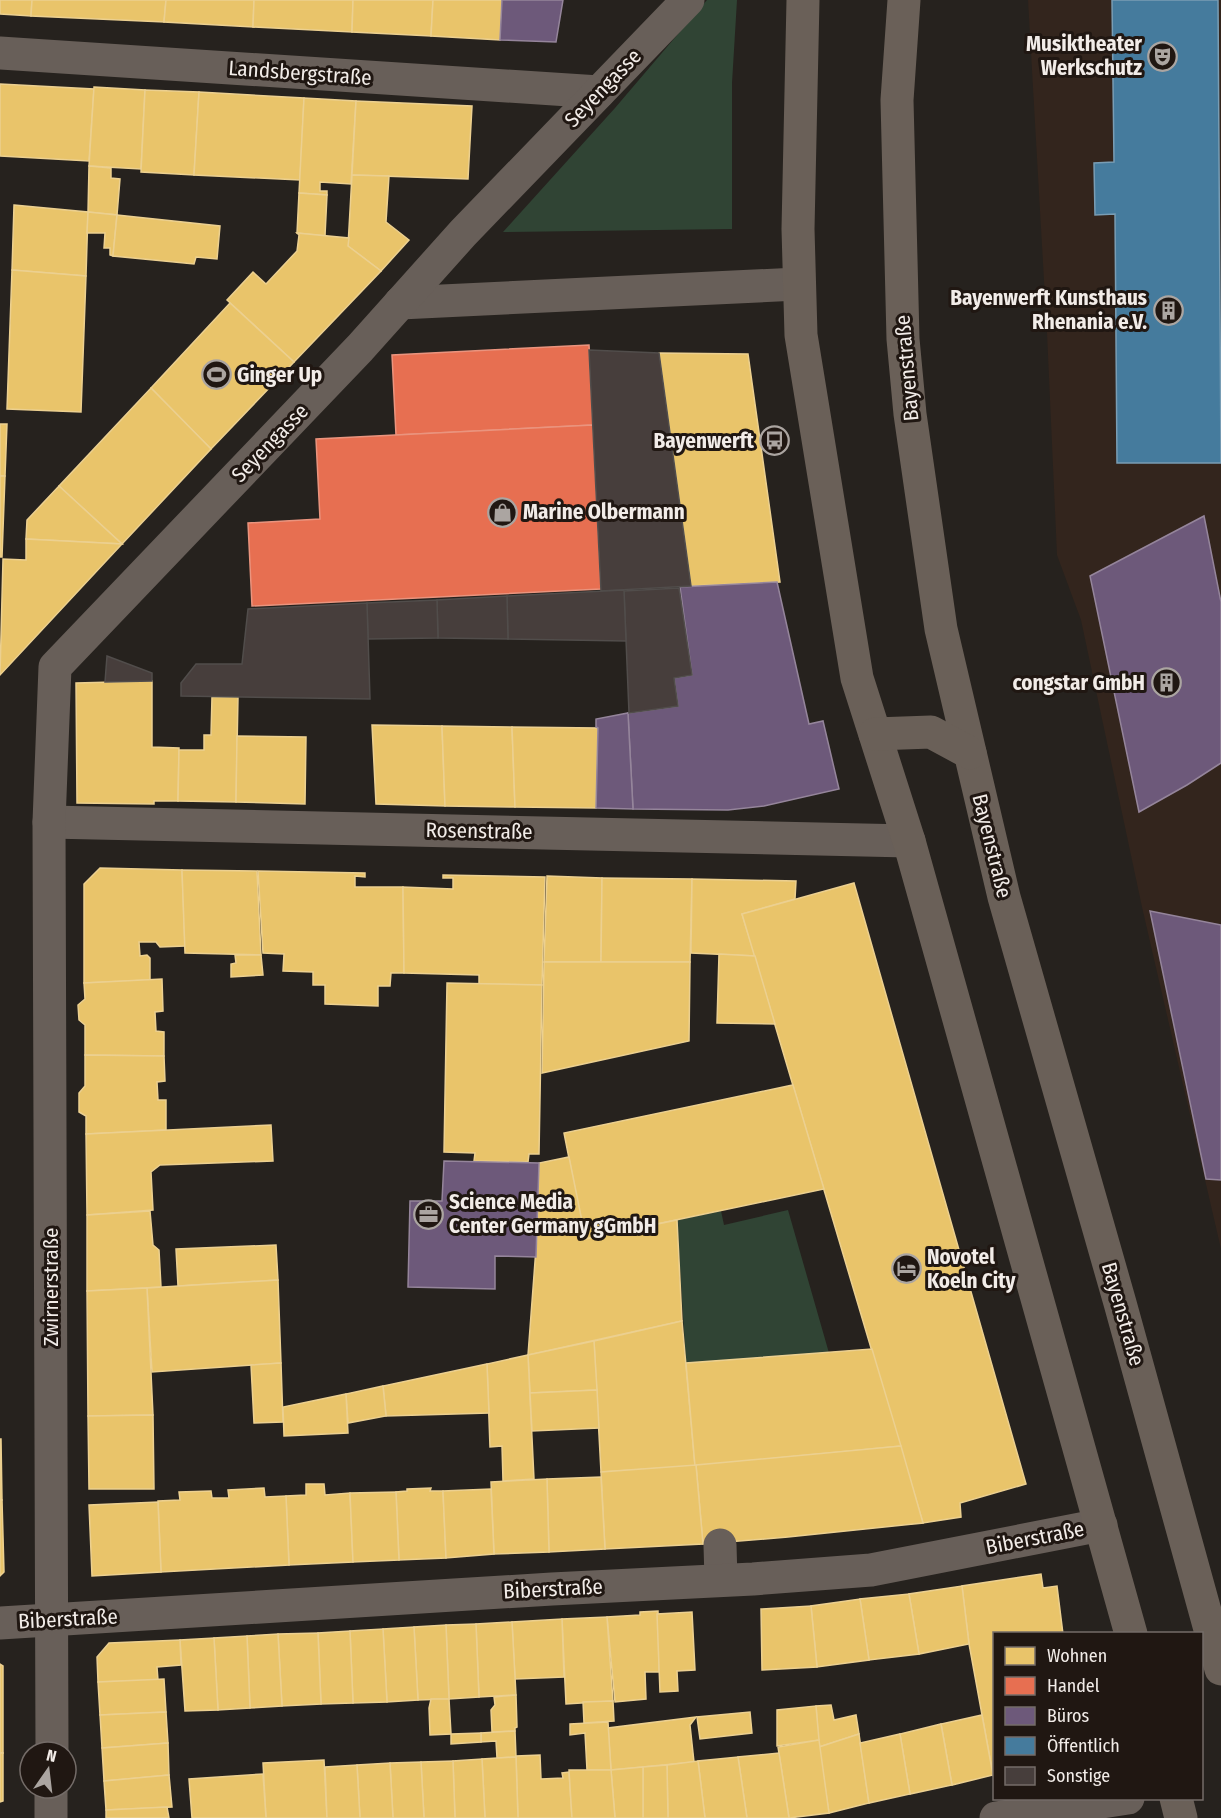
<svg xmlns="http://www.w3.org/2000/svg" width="1221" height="1818" viewBox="0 0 1221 1818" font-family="'Fira Sans Condensed',sans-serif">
<rect width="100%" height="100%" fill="#26221e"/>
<polygon fill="#33251d" points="1028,0 1221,0 1221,1249 1142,907 1081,620 1057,555 1047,333"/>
<g fill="#304434">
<polygon points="707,0 737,0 732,83 732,229 503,232 615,108"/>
<polygon points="788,1210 829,1353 686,1363 677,1220 721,1211 724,1225"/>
</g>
<g fill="#e9c46a" stroke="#ecd090" stroke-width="1.5">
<polygon points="0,0 32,0 31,16 0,14"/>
<polygon points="32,0 166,0 164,22 31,16"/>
<polygon points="166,0 254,0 253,27 164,22"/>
<polygon points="254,0 353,0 352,32 253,27"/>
<polygon points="353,0 433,0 431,36 352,32"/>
<polygon points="433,0 502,0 500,40 431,36"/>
<polygon points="0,84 94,89 89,161 0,156"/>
<polygon points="94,87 145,90 141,169 89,166"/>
<polygon points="145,90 199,92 194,175 141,172"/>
<polygon points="199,92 304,98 300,180 194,175"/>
<polygon points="304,98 356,101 351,184 320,182 320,191 327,191 327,195 299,193"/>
<polygon points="356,101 472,106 468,179 352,175"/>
<polygon points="89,166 111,168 111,178 120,179 117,215 88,212"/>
<polygon points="352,175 389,176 386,222 409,240 381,271 348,246"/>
<polygon points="299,193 327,195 325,236 297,233"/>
<polygon points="14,205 88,212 86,276 12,270"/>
<polygon points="88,212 117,215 113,256 110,255 110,248 104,248 105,233 87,233"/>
<polygon points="117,215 220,226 217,259 196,257 194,264 113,256"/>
<polygon points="297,233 349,238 348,246 381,271 294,362 227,300 253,272 266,284 297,251 299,235"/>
<polygon points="12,270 86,276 81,412 7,409"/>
<polygon points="230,303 294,362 211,449 151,388"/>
<polygon points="659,353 748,354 780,582 691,586"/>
<polygon points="151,388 211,449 122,544 59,486"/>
<polygon points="0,424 7,424 5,476 0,476"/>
<polygon points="0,476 5,476 2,557 0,557"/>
<polygon points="59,486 122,544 26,539 27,520"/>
<polygon points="26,539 122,544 0,675 3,559 26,560"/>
<polygon points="152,681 152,747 179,748 178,801 154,801 154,804 77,803 76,683"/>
<polygon points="212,697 238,697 236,802 178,801 179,750 204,750 204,735 211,735"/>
<polygon points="372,725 442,726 445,806 376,804"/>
<polygon points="442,726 512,727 515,807 445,806"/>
<polygon points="512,727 598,728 596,808 515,807"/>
<polygon points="237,736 306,737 305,804 236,802"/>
<polygon points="100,868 182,870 185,946 160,947 156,942 139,942 140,956 147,955 150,958 150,980 84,983 84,884"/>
<polygon points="182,870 257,871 261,955 185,953"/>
<polygon points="258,871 365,873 365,877 355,876 355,887 403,887 404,973 391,973 390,986 378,986 378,1006 325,1004 325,985 313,985 313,972 283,971 284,954 263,953"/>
<polygon points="443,875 545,877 542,985 479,984 479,975 404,973 403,887 453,889 453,878 443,878"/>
<polygon points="547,876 602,878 601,962 544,962"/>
<polygon points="602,878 692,879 690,962 601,962"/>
<polygon points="692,879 796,881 795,899 742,914 755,956 691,953"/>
<polygon points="854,883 1026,1484 960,1503 961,1517 923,1523 742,914"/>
<polygon points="719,954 755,956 775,1024 717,1023"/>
<polygon points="235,955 261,955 263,975 231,977 231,964 236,963"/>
<polygon points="544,962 690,962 689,1041 542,1073"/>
<polygon points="162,979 163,1011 155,1012 156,1031 164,1032 164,1056 85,1055 85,1025 79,1020 78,1005 85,999 84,983"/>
<polygon points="447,983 542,985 539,1154 529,1154 528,1162 474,1161 475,1153 444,1152"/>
<polygon points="85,1055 164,1056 165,1081 157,1082 158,1100 166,1100 166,1130 86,1134 86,1116 79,1112 79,1093 85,1086"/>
<polygon points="793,1085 824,1189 585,1239 564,1133"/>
<polygon points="271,1125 273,1161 160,1165 151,1172 153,1210 87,1215 86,1134"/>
<polygon points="569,1157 583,1226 537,1235 539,1163"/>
<polygon points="150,1211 153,1245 159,1250 161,1287 87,1291 87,1215"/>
<polygon points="677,1220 682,1321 528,1355 537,1235 583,1226 585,1239"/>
<polygon points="276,1245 278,1280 178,1286 176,1249"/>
<polygon points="278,1280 281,1363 152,1372 147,1288"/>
<polygon points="147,1288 153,1415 88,1416 87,1291"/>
<polygon points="682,1321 695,1466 601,1472 594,1341"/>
<polygon points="594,1341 597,1390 530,1393 528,1355"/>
<polygon points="872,1349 901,1446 695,1466 686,1363"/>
<polygon points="528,1355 534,1479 503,1481 502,1446 490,1447 487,1364"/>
<polygon points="281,1363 283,1422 254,1423 251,1365"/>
<polygon points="487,1364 489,1413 386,1416 383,1386"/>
<polygon points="383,1386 386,1416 348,1423 346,1394"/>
<polygon points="597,1390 599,1428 532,1431 530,1393"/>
<polygon points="346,1394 348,1433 284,1436 283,1407"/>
<polygon points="153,1415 154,1489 89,1489 88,1416"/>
<polygon points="0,1439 1,1439 2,1500 0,1500"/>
<polygon points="901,1446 923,1523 788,1537 703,1544 696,1465"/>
<polygon points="696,1465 703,1544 605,1549 601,1472"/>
<polygon points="601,1477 605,1549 549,1552 547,1479"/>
<polygon points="547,1479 549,1552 494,1554 491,1482"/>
<polygon points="306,1484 324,1484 325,1495 350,1493 353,1562 289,1565 286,1496 306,1495"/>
<polygon points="264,1488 265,1497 286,1496 289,1565 161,1572 158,1501 180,1500 179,1492 211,1491 212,1498 229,1498 228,1490"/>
<polygon points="431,1488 430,1491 443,1491 446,1558 399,1560 396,1492 407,1491 407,1489"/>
<polygon points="491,1489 494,1554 446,1558 443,1491"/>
<polygon points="396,1492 399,1560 353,1562 350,1493"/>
<polygon points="0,1500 2,1500 4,1572 0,1576"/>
<polygon points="158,1502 161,1572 92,1576 89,1505"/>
<polygon points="1041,1574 1043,1588 1057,1586 1063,1634 994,1634 994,1774 993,1775 969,1644 962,1586"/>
<polygon points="962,1586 969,1644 919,1654 909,1594"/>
<polygon points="909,1594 919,1654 869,1660 860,1599"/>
<polygon points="860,1599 869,1660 817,1667 811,1606"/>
<polygon points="811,1606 817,1667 762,1670 761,1609"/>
<polygon points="658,1611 659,1672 645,1672 646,1699 615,1702 607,1617 640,1615 640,1612"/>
<polygon points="692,1612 695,1670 677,1671 678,1691 660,1692 657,1614"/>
<polygon points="607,1617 613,1701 566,1704 562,1619"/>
<polygon points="562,1619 564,1677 515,1679 512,1622"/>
<polygon points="512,1622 516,1695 479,1697 476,1624"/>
<polygon points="476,1624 479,1697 449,1699 446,1625"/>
<polygon points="446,1625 449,1699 418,1700 414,1627"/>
<polygon points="414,1627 418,1700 387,1702 383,1629"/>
<polygon points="383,1629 387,1702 353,1703 350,1631"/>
<polygon points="350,1631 353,1703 321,1704 318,1633"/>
<polygon points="318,1633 321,1704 282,1706 278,1634"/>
<polygon points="278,1634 282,1706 250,1708 247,1636"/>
<polygon points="247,1636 250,1708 218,1710 214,1638"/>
<polygon points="214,1638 218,1710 185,1711 180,1640"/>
<polygon points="180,1640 181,1665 157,1667 158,1680 98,1682 97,1657 109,1643"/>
<polygon points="0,1664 3,1666 3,1753 0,1753"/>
<polygon points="164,1679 166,1712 100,1715 98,1682"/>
<polygon points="516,1695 517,1727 515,1728 515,1731 492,1732 491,1710 495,1705 494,1697"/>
<polygon points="431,1699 449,1699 451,1734 430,1735 429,1708"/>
<polygon points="613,1701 614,1721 584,1723 583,1702"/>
<polygon points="831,1705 834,1720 856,1715 859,1734 819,1747 816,1706"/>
<polygon points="816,1706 819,1740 777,1746 777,1710"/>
<polygon points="166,1712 168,1743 102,1748 100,1715"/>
<polygon points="750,1712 752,1733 700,1739 697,1717"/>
<polygon points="982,1715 993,1775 952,1785 941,1724"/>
<polygon points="696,1717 690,1725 694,1762 611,1770 608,1728"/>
<polygon points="608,1722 611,1770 587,1770 585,1733 570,1735 570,1724"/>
<polygon points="941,1724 952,1785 910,1794 900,1734"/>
<polygon points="515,1731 516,1757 497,1758 496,1741 481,1742 481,1733"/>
<polygon points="481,1733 481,1742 451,1744 451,1734"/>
<polygon points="859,1734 869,1803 829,1813 819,1747"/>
<polygon points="900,1734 910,1794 869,1803 860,1743"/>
<polygon points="819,1740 829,1813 789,1818 778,1747"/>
<polygon points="168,1743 169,1775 104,1781 102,1748"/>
<polygon points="0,1753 3,1753 3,1801 0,1802"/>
<polygon points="779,1753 789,1818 747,1818 738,1757"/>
<polygon points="540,1755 541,1779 563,1778 562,1773 569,1772 572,1818 518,1818 516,1756"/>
<polygon points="516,1757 518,1818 485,1818 482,1759"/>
<polygon points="738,1757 747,1818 705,1818 698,1761"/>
<polygon points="482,1759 485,1818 455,1818 453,1761"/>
<polygon points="324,1760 327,1818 266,1818 263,1763"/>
<polygon points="453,1761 455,1818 424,1818 421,1762"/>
<polygon points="698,1761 705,1818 668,1818 667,1765"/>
<polygon points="421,1762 424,1818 393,1818 390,1763"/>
<polygon points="390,1763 393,1818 360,1818 357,1765"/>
<polygon points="357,1765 360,1818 327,1818 325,1767"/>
<polygon points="667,1765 668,1818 643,1818 643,1767"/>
<polygon points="643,1767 643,1818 615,1818 611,1770"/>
<polygon points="569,1770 611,1770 615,1818 572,1818"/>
<polygon points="263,1774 266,1818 192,1818 189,1779"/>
<polygon points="169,1775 172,1807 106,1810 104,1781"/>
<polygon points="167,1807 169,1818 106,1818 106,1810"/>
</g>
<g fill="#e76f51" stroke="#ea947e" stroke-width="1.5">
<polygon points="589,345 593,425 396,435 392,355"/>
<polygon points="593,425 601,589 252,606 248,523 320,519 316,439"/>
</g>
<g fill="#6d597a" stroke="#95859b" stroke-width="1.5">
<polygon points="502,0 563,0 556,42 500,40"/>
<polygon points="1204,516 1221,602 1221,763 1187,785 1139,812 1090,576"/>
<polygon points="777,582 809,724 823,721 839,789 764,806 728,810 633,809 628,713 678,706 674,678 692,675 680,587"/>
<polygon points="628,713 633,809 596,808 598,728 596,727 596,719"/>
<polygon points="1150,911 1221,925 1221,1180 1206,1179"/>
<polygon points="444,1161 539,1163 536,1257 495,1256 495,1289 408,1287 410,1201 442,1201"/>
</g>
<polygon fill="#457b9d" stroke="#799db4" stroke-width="1.5" points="1112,0 1218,0 1221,463 1117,463 1115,214 1095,215 1094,163 1114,162"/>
<g fill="#473e3c" stroke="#514d4b" stroke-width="1.5">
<polygon points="589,350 659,353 691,586 601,591"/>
<polygon points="679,588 692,675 674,678 678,706 629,713 624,591"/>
<polygon points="624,590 626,641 508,639 507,596"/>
<polygon points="507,596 508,639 438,638 437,600"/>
<polygon points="437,600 438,638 368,639 367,603"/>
<polygon points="367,603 370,699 181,696 181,683 196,664 242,664 248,609"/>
<polygon points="107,656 152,673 152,681 105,682"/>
</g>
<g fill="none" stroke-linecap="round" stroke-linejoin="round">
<g stroke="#685f59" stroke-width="33">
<polyline points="0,53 599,92"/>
<polyline points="400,303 798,284"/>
<polyline points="49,822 909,841"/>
<polyline points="720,1545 721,1580"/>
<polyline points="0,1623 552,1589 753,1579 871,1570 1101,1525"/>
<polyline points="52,1752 49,822 55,667 360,348 463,233 688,0"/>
<polyline points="51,1818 51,1788"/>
<polyline points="996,1818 1128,1798"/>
</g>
<g stroke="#6a6058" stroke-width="33">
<polyline points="803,0 798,229 801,335 857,678 909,841 1131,1634"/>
<polyline points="904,0 897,100 903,339 910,414 941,629 1004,897 1120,1303 1221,1669"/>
<polyline points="875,734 931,732 970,753"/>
<polyline points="1176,1798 1181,1818"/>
</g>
</g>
<defs>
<symbol id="theatre-ring" viewBox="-11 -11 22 22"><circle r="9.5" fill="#201712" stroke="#aba5a1" stroke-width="1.5"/><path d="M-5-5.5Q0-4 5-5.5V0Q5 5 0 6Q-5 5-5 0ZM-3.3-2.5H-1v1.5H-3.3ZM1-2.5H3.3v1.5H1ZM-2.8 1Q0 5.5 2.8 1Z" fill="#aba5a1"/></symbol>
<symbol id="building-ring" viewBox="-11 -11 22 22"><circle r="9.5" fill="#201712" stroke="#aba5a1" stroke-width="1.5"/><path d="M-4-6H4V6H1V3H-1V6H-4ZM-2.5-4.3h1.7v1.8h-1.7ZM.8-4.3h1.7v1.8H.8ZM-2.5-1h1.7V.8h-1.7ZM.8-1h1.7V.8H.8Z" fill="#aba5a1"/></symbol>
<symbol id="stadium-ring" viewBox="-11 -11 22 22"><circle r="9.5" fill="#201712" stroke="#aba5a1" stroke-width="1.5"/><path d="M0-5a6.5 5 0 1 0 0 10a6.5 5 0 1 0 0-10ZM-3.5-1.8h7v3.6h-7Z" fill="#aba5a1"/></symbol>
<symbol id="bus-ring" viewBox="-11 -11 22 22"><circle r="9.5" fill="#201712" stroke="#aba5a1" stroke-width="1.5"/><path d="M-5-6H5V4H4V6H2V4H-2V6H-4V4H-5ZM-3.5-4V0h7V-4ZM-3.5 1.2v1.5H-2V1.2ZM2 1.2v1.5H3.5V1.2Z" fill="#aba5a1"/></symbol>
<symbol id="shop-ring" viewBox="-11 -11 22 22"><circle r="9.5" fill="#201712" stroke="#aba5a1" stroke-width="1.5"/><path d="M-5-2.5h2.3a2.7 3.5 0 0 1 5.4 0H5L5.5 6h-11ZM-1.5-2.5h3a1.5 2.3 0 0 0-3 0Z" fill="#aba5a1"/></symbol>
<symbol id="office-ring" viewBox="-11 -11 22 22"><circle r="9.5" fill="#201712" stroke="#aba5a1" stroke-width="1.5"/><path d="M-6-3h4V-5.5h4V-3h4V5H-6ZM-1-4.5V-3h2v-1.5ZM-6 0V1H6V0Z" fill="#aba5a1"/></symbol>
<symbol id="hotel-ring" viewBox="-11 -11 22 22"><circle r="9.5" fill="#201712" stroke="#aba5a1" stroke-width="1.5"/><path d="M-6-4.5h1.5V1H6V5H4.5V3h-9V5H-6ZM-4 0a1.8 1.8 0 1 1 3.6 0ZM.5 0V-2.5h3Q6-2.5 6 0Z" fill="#aba5a1"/></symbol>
</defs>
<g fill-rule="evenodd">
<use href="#theatre-ring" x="1146" y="40" width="33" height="33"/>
<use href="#building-ring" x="1152" y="294" width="33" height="33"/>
<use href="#stadium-ring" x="200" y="358" width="33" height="33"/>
<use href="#bus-ring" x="758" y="424" width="33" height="33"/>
<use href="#shop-ring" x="486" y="496" width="33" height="33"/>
<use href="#building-ring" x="1150" y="666" width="33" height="33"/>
<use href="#office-ring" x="412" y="1198" width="33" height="33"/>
<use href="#hotel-ring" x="890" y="1252" width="33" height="33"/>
</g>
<g text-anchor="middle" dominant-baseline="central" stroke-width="6" stroke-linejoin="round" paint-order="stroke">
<g font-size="21" font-weight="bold" fill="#f2ece8" stroke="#201712" text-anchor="end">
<text x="1142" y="44">Musiktheater<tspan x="1142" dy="24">Werkschutz</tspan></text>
<text x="1147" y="298">Bayenwerft Kunsthaus<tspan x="1147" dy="24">Rhenania e.V.</tspan></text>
<text x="237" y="375" text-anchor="start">Ginger Up</text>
<text x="754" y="441">Bayenwerft</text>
<text x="523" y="512" text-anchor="start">Marine Olbermann</text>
<text x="1145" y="683">congstar GmbH</text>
<text x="449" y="1202" text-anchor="start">Science Media<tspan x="449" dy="24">Center Germany gGmbH</tspan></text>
<text x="927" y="1257" text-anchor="start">Novotel<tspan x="927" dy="24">Koeln City</tspan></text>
</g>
<g font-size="21" fill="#f2ece8" stroke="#201712">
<text transform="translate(300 73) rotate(4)">Landsbergstraße</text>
<text transform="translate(603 88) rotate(-46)">Seyengasse</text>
<text transform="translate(907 368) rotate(-95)">Bayenstraße</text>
<text transform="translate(270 443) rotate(-46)">Seyengasse</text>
<text transform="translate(479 831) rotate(1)">Rosenstraße</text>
<text transform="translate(992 846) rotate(76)">Bayenstraße</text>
<text transform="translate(51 1287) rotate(-90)">Zwirnerstraße</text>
<text transform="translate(1123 1314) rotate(74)">Bayenstraße</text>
<text transform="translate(1035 1538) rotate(-11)">Biberstraße</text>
<text transform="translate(553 1589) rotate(-3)">Biberstraße</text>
<text transform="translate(68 1619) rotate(-3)">Biberstraße</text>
</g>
</g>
<rect x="993" y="1632" width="210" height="168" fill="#201712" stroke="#746c68" stroke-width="1.5"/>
<rect x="1005" y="1647" width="30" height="18" fill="#e9c46a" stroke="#746c68" stroke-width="1.5"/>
<text x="1047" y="1662" font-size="18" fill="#f2ece8">Wohnen</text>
<rect x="1005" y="1677" width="30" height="18" fill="#e76f51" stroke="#746c68" stroke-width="1.5"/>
<text x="1047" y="1692" font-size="18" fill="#f2ece8">Handel</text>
<rect x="1005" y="1707" width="30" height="18" fill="#6d597a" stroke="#746c68" stroke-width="1.5"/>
<text x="1047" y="1722" font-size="18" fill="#f2ece8">Büros</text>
<rect x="1005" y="1737" width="30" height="18" fill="#457b9d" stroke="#746c68" stroke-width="1.5"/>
<text x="1047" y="1752" font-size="18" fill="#f2ece8">Öffentlich</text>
<rect x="1005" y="1767" width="30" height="18" fill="#473e3c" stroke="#746c68" stroke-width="1.5"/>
<text x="1047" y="1782" font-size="18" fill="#f2ece8">Sonstige</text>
<g transform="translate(48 1770) rotate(14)"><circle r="28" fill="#201712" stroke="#746c68" stroke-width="1.5"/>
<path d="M0-4.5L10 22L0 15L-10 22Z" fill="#aba5a1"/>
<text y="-9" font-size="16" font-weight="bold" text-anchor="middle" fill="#f2ece8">N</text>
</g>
</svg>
